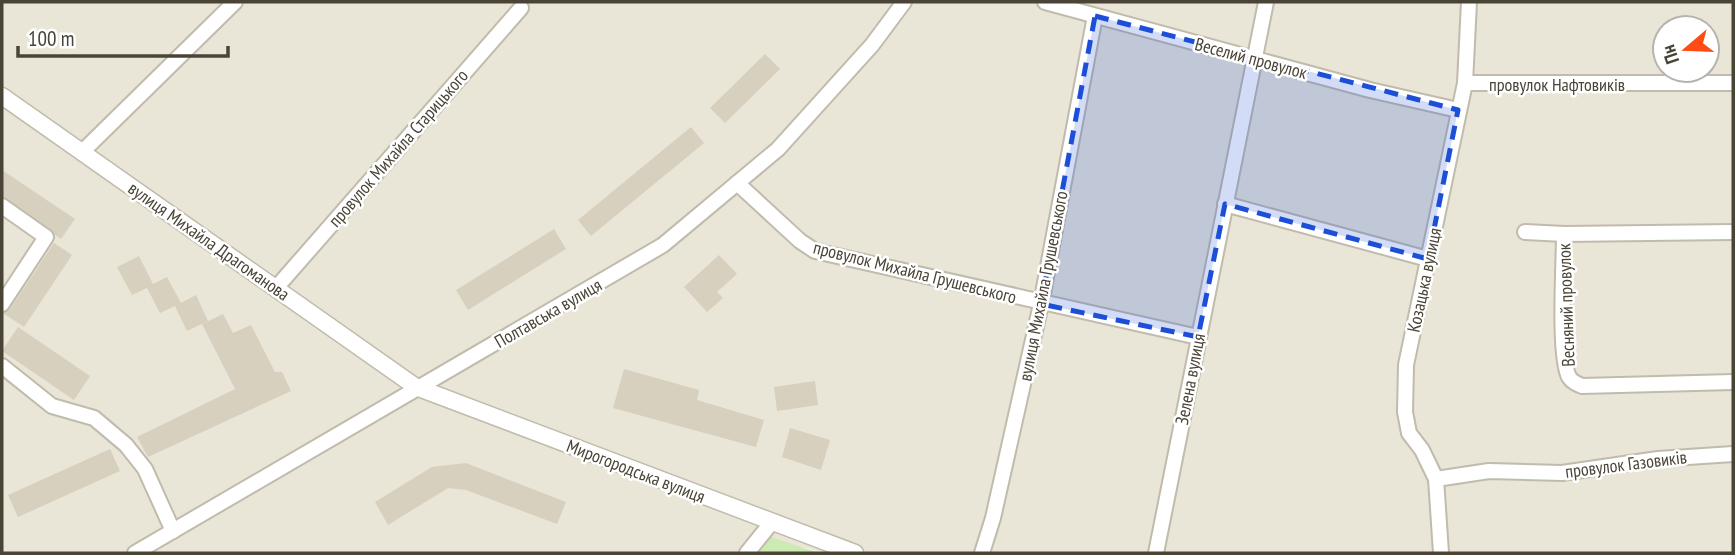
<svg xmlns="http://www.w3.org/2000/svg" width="1735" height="555" viewBox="0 0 1735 555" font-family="'PT Sans Narrow',sans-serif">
<rect width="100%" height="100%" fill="#f5f3ea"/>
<path fill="#e9e5d7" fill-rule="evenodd" d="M2 2H1733V553H825L761 536 745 553H2ZM1665 28H1707V70H1665Z"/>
<polygon fill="#cceab1" points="771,537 819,553 754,553 764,541"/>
<g fill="#d7d0be">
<polygon points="765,54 780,69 725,123 710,108"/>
<polygon points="691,127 704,143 591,236 578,220"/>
<polygon points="2,170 75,219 61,239 2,197"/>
<polygon points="554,229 566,249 468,310 456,290"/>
<polygon points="54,243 72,255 24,327 3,313 10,309"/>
<polygon points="719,255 737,274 717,292 723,298 707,312 684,287"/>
<polygon points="139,256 153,284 167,277 181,303 196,295 208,321 187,331 175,306 160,313 147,288 132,295 117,267"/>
<polygon points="223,314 233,333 251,325 275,372 282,372 291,391 148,457 137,437 235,389 202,324"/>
<polygon points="18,327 90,376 74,400 2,351"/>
<polygon points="624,369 699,390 697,400 764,420 756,447 613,408"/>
<polygon points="815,381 818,405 777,411 774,387"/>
<polygon points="790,428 830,440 821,470 782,457"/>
<polygon points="110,449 120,471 18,517 8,495"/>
<polygon points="466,463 566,502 557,524 466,490 448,488 388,525 375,502 432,467"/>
</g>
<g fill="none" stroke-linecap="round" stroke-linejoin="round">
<defs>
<g id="minor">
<polyline points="1045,2 1370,90 1458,110"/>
<polyline points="1465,83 1733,83"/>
<polyline points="82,152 235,2"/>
<polyline points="737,183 800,241 815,251 1198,337"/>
<polyline points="1225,204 1428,259"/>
<polyline points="2,206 46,237 2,304"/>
<polyline points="1525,232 1564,234"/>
<path d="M1733 232 1564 234C1564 264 1558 355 1569 377 1572 382 1577 384 1582 386L1733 382"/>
<polyline points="276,288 521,8"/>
<polyline points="2,366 52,406 94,418 126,445 145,469 173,531"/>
<polyline points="1436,479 1489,471 1562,473 1658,459 1733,454"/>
<polyline points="135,553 663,245 778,149 872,45 904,2"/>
<polyline points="747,553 772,522"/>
<polyline points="982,553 993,518 1041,304 1095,16"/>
<polyline points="1156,553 1266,2"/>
<polyline points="1441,553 1436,479 1422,450 1409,433 1405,412 1406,365 1465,83 1469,2"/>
</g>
<polyline id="tertiary" points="2,96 416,387 855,553"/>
</defs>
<use href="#minor" stroke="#c1bbac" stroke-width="18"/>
<use href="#tertiary" stroke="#c1bbac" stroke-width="19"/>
<use href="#minor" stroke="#fff" stroke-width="14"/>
<use href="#tertiary" stroke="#fff" stroke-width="16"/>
</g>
<path fill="#1d4ed8" fill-opacity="0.2" stroke="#1d4ed8" stroke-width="5" stroke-dasharray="14 9" stroke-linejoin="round" d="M1095 16 1458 110 1428 259 1225 204 1198 337 1041 304Z"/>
<g text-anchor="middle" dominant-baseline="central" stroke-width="5" stroke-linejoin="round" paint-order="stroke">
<g font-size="18" fill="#4a4437" stroke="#fff">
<text transform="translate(1251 58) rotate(15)">Веселий провулок</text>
<text x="1557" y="84">провулок Нафтовиків</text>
<text transform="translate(398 148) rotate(-49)">провулок Михайла Старицького</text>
<text transform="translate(209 241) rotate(35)">вулиця Михайла Драгоманова</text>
<text transform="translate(915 272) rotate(14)">провулок Михайла Грушевського</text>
<text transform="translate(1424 280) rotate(-78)">Козацька вулиця</text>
<text transform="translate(1043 286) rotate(-79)">вулиця Михайла Грушевського</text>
<text transform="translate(1566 305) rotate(-92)">Весняний провулок</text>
<text transform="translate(548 313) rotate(-30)">Полтавська вулиця</text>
<text transform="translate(1190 379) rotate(-79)">Зелена вулиця</text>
<text transform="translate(1626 464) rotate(-7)">провулок Газовиків</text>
<text transform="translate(636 471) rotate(21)">Мирогородська вулиця</text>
</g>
</g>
<rect width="1735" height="555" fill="none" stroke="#4a4437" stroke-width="7"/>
<g transform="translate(1686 49) rotate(251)"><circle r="33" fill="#ffffff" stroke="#b7b4af" stroke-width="2"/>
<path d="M0-5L12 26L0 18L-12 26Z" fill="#ff4c17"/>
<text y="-10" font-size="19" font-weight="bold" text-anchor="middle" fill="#4a4437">Пн</text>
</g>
<path d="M18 46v10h210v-10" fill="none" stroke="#4a4437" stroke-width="3.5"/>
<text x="28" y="46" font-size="21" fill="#4a4437" stroke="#ffffff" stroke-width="5" paint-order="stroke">100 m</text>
</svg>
